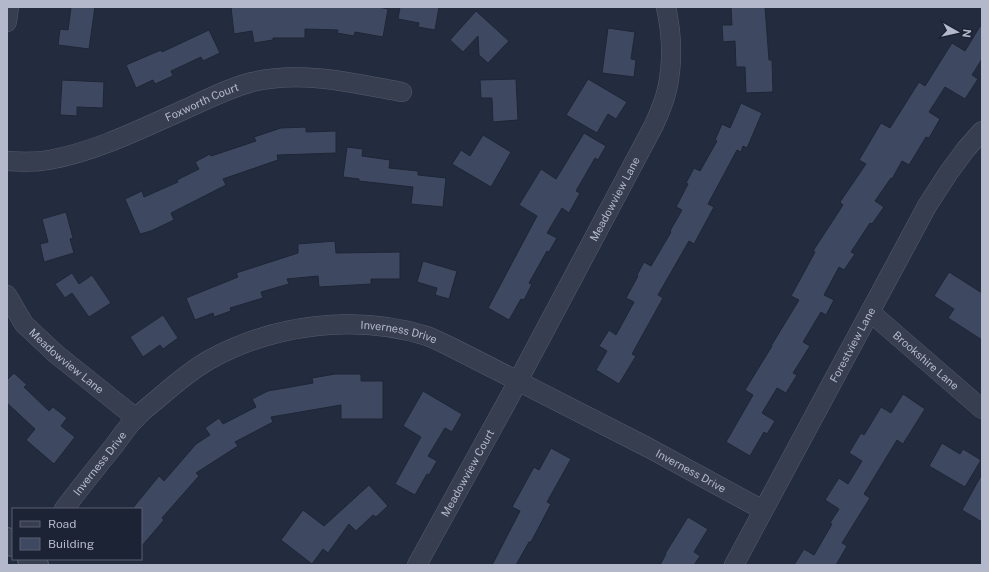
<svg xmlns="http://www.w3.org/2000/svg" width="989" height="572" viewBox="0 0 989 572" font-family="'Public Sans',sans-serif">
<rect width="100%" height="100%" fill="#232c3f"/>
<g fill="#3e4860" stroke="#1e2536">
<polygon points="71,7 95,7 89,49 58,45 60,29 68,30"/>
<polygon points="231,7 378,7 388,9 383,37 355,32 354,36 337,33 338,30 305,29 305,38 273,38 273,40 254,43 252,31 234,34"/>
<polygon points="400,7 439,7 435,30 418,27 419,23 398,19"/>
<polygon points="731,7 765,7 769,60 772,60 773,92 746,93 745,67 736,67 735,41 723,42 722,25 732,25"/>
<polygon points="476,11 509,41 488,63 479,55 478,36 463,52 450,40"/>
<polygon points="982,23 982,59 972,75 978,79 965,99 945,87 929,112 940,119 929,138 926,137 909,165 902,161 892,179 891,178 875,201 884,207 872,224 870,223 851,252 855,254 844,270 839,267 824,295 834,300 826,315 821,312 803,342 810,346 793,373 797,375 786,393 777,388 762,413 775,421 767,434 764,432 750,456 726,442 753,395 745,390 772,346 771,346 799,300 791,296 815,252 813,251 843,205 840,202 866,164 859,160 881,123 890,128 919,82 925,86 952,43 965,51"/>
<polygon points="608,28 635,32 631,59 636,60 634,77 602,73"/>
<polygon points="209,30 220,53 203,61 201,57 171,71 173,76 155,84 153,80 136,88 126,65 161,50 162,52"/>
<polygon points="516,79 518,120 493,122 492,98 481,98 480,80"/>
<polygon points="588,79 627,102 616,119 608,114 597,133 566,115"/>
<polygon points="62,80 104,82 103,108 77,107 77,116 60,115"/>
<polygon points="741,103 762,113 747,148 743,146 741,152 737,150 708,204 714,207 694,244 689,241 658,295 663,298 632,354 636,356 619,384 596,370 607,351 599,346 609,330 616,335 634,302 626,298 638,276 637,275 644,262 651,266 671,232 670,231 682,210 676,207 688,184 686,183 694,168 700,171 717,141 715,140 722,124 730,128"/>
<polygon points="306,127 306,132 336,131 336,153 277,155 278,160 223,179 226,185 171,213 174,220 151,231 140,234 125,199 142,191 144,197 178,182 177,180 199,169 195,162 210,154 211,156 256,141 254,137 281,128"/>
<polygon points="584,133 606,146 598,160 595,158 576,191 580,193 569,213 562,208 547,233 557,238 549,252 547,251 529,283 532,284 524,300 521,299 509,320 488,308 537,216 519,205 541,169 556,179"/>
<polygon points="483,135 511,152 491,187 452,164 461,150 470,156"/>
<polygon points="347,147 363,149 362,156 390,160 389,168 418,171 418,175 446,178 443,207 411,204 413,187 359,181 359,179 343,177"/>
<polygon points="66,212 73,238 70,239 74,253 44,262 40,244 48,242 42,219"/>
<polygon points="335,241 336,253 400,252 400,279 371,279 371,284 319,287 318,276 287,279 289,284 261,292 263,298 230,308 231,311 214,317 213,313 195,320 186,298 238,277 236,273 298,253 298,244"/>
<polygon points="423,261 457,271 449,299 435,295 437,288 417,282"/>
<polygon points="949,272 982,293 982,340 948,318 954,309 934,296"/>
<polygon points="72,273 79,284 92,275 111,303 89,317 72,293 65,298 55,284"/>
<polygon points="163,315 178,338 163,349 160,345 143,357 130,337"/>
<polygon points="14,373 27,385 24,387 49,411 53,407 67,418 61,426 75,437 54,464 26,440 35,429 7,403 7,380"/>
<polygon points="335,374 361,374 361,381 383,381 383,419 341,419 341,405 271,417 273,422 235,442 238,446 196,473 199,476 162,518 164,520 141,547 141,509 132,509 159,476 164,481 196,444 210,435 205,428 219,418 223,424 256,407 252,399 268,391 313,383 312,378"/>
<polygon points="423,391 462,414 452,432 445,428 428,456 437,461 429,475 427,474 415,495 395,484 421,437 403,426"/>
<polygon points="903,394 925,409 903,444 897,440 864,494 870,498 842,543 847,546 836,565 794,565 804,549 814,555 832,524 830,523 839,509 825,500 839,478 848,484 862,461 849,453 861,433 864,435 881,407 891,413"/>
<polygon points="942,443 960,454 963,449 981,460 965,487 929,466"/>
<polygon points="551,448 571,459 547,502 551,504 531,542 529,542 516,565 492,565 520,511 512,507 534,467 539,470"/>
<polygon points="982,474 982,522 962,510"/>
<polygon points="369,485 388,506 376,517 373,515 356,531 349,524 328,553 323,549 312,564 281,540 303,510 324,526"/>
<polygon points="688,517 708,529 694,552 700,556 694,565 660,565 666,554 665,554"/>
</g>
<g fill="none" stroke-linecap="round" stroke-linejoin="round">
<defs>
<g id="minor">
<polyline points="7,22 9,7"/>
<path id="s1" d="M7 161C20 162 37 162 49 160 98 151 143 128 188 108 209 98 230 88 252 82 302 70 353 83 402 92"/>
<path id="s2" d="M7 295 24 324 56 354 136 418"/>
<path id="s3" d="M870 312 982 409"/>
<path id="s4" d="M64 509C80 488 96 468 113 447 120 438 127 427 135 419 143 410 152 404 161 396 175 384 193 369 209 360 274 324 355 314 427 336 437 340 447 345 457 350L649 448 763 510"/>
<path id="s5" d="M417 565 510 396 654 125C659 114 664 102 667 90 673 63 672 34 666 7"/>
<path id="s6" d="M734 565 927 206 949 172 966 149 982 131"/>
</g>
<g id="tertiary">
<polyline points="7,539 13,545"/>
<polyline points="29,559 37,565"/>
</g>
</defs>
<use href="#minor" stroke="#555c6d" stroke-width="20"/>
<use href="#tertiary" stroke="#555c6d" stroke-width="24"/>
<use href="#minor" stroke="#373e4f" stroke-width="19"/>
<use href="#tertiary" stroke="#373e4f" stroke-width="22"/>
</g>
<g text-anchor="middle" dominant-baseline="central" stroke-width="3.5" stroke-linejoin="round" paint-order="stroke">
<g font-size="11" fill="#b3b9ca" stroke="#1c2334">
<text stroke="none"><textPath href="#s1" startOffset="206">Foxworth Court</textPath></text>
<text stroke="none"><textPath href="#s5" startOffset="416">Meadowview Lane</textPath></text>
<text stroke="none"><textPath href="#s4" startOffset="406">Inverness Drive</textPath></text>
<text stroke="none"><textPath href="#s6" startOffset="250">Forestview Lane</textPath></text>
<text stroke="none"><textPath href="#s3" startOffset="74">Brookshire Lane</textPath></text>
<text stroke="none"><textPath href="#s2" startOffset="90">Meadowview Lane</textPath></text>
<text stroke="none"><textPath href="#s4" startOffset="58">Inverness Drive</textPath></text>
<text stroke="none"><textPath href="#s4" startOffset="731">Inverness Drive</textPath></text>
<text stroke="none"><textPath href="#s5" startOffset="105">Meadowview Court</textPath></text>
</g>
</g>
<rect width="989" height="572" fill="none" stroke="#b3b9ca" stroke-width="16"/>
<rect x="12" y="508" width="130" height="52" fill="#1c2334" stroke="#585f70"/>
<rect x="20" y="521" width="20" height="6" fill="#373e4f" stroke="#585f70"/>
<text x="48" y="528" font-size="12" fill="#b3b9ca">Road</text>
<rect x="20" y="538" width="20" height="12" fill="#3e4860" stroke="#585f70"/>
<text x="48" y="548" font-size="12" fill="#b3b9ca">Building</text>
<g transform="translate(957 32) rotate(98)" stroke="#1c2334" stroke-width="3" paint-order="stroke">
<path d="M0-3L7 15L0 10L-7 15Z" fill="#b3b9ca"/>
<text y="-6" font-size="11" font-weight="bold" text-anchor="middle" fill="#b3b9ca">N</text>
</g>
</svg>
